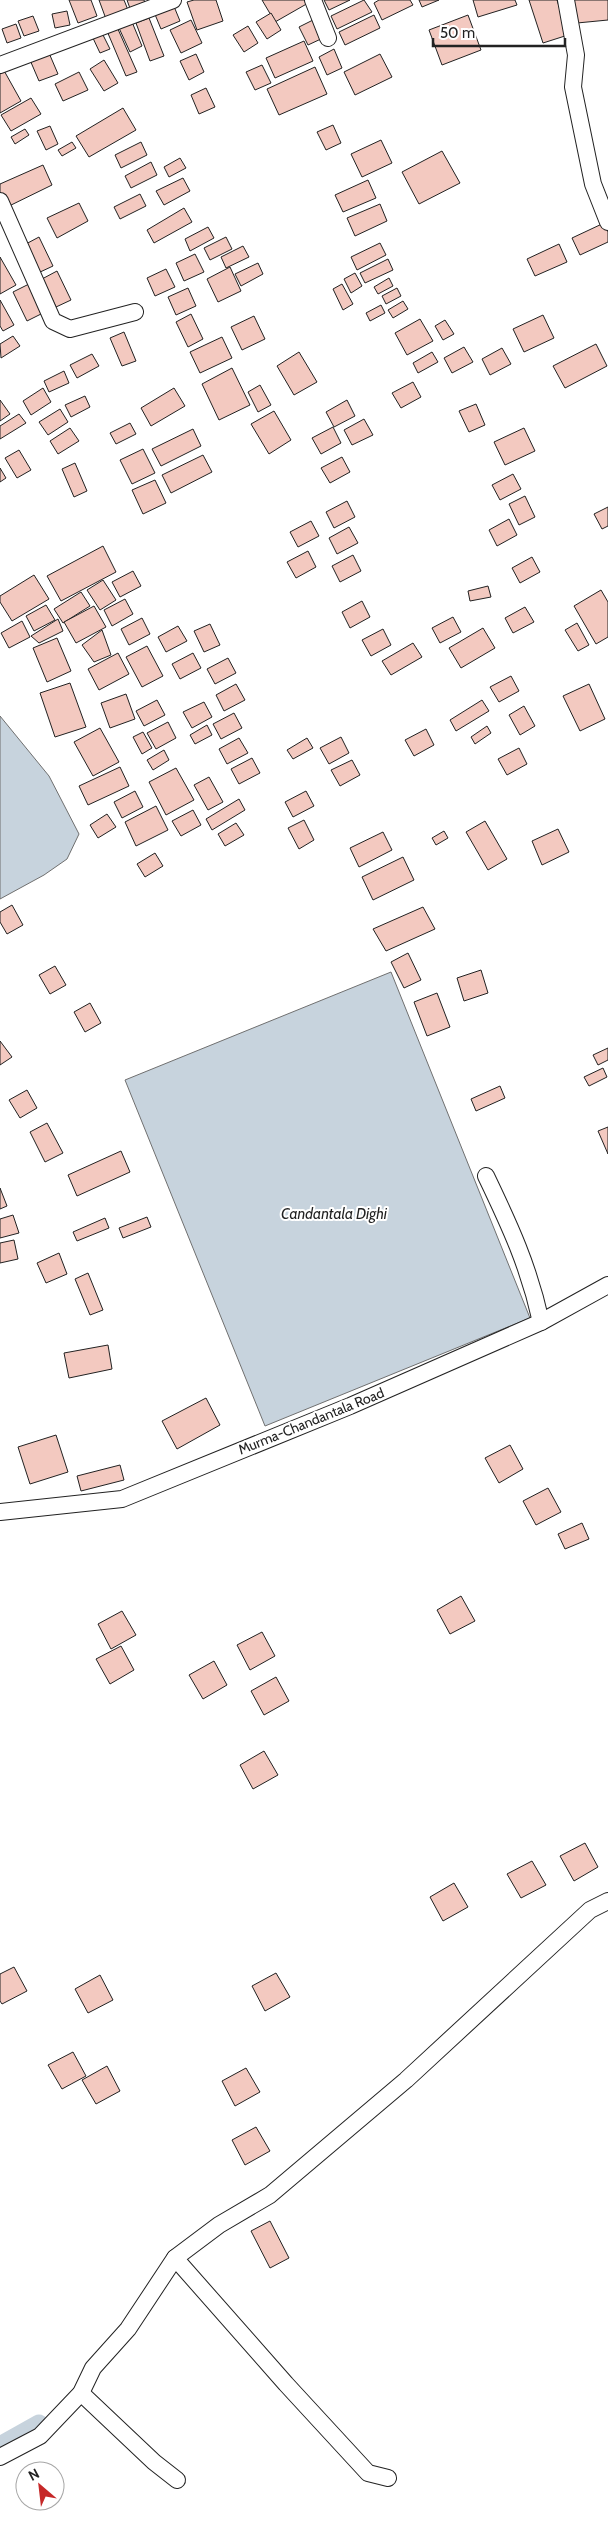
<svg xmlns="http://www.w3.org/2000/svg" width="608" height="2526" viewBox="0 0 608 2526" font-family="Cabin,sans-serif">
<rect width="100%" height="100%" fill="#fff"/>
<g fill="#c7d3dd" stroke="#6f6f6f">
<polygon points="0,716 49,776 79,834 67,859 44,875 0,899"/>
<polygon points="391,972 530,1318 265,1426 125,1080"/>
</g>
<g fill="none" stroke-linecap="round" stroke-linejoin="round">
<polyline stroke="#c7d3dd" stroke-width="19" points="0,2446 39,2424"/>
</g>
<g fill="#f3c9c0" stroke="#222">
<polygon points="69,0 91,0 97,16 78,23"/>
<polygon points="99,0 124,0 128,10 106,19"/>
<polygon points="127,0 144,0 147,8 132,14"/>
<polygon points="194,0 216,0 223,21 197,30 187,2"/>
<polygon points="262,0 308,0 310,2 275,22"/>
<polygon points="324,0 350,0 329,10"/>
<polygon points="364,0 372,12 337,29 331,16"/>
<polygon points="379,0 410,0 413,5 382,20 374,3"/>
<polygon points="419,0 439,0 422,7"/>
<polygon points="473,0 515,0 517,5 478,17"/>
<polygon points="529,0 557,0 568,35 543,43"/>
<polygon points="574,0 608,0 608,20 577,23"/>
<polygon points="173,4 180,21 161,29 154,12"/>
<polygon points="67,11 70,25 55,28 52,14"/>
<polygon points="271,13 281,30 267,39 256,22"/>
<polygon points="374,15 380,28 345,45 339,32"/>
<polygon points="468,15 481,50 442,65 429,30"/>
<polygon points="33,16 39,31 24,36 18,21"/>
<polygon points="149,18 164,56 150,61 136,23"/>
<polygon points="315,19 323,38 308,45 299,27"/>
<polygon points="191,20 202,43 181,53 170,30"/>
<polygon points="132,22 142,46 130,52 119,28"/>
<polygon points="16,24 21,38 7,43 2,29"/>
<polygon points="248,26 258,43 244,52 233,35"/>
<polygon points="117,27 137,72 126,76 107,31"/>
<polygon points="101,31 110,49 100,53 92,36"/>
<polygon points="304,41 313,61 275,78 266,58"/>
<polygon points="334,49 342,68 327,75 319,57"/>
<polygon points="49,53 58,74 39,81 30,60"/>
<polygon points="196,54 204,72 189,80 180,61"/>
<polygon points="380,54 392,77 355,95 344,72"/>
<polygon points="104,60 118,83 104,91 90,69"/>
<polygon points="262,65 271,83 255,90 246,72"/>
<polygon points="2,67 21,101 0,113 0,68"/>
<polygon points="315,67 327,94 279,115 267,89"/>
<polygon points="79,72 88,90 63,101 55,84"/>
<polygon points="206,88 215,107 199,114 191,95"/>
<polygon points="31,98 41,114 11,131 1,115"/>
<polygon points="123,108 136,130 89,157 76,136"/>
<polygon points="333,125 341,143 326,150 317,132"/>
<polygon points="50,126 58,144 46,150 37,131"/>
<polygon points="25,129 29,135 15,144 11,137"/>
<polygon points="381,140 392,163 362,177 351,154"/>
<polygon points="72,142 76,148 62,156 58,150"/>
<polygon points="141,142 147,155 121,168 115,155"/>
<polygon points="442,151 460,183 419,204 402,172"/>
<polygon points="180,158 186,168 169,177 164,167"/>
<polygon points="151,162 157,175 131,188 125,176"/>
<polygon points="43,165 52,185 5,208 0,197 0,184"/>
<polygon points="183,178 190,191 164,205 156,191"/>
<polygon points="368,180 376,198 343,212 335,195"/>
<polygon points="140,194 146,206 120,219 114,207"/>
<polygon points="79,203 88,221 57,238 47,218"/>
<polygon points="380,204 387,221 355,236 347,218"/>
<polygon points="184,208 192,222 154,243 147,230"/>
<polygon points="604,223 608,232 608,242 580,255 572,238"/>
<polygon points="208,227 214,238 190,251 185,239"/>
<polygon points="39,237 53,266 38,273 24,245"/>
<polygon points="226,237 232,249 210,260 204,248"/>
<polygon points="380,243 386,255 357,270 351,257"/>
<polygon points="559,244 567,262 535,276 527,259"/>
<polygon points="243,246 249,257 226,268 221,257"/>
<polygon points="195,254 204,272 184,281 176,263"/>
<polygon points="0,257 16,285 0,294"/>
<polygon points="388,259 393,270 365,283 360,273"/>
<polygon points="258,263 263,274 241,286 235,274"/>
<polygon points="230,267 241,291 218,302 207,279"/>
<polygon points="166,269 175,287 155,296 147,278"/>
<polygon points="57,271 71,300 56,307 42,279"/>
<polygon points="355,273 362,286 351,293 344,279"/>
<polygon points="389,278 393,286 378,294 374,287"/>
<polygon points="29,284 43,313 27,321 13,292"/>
<polygon points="342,284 353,304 343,310 333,289"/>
<polygon points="188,288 196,306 176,315 168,297"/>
<polygon points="397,288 401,296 386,304 382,296"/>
<polygon points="0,300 14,325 3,331 0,326"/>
<polygon points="403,301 408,309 393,318 388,310"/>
<polygon points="381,305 385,313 370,321 366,313"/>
<polygon points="191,314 203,339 188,347 176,322"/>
<polygon points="543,315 554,338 524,352 513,329"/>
<polygon points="254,316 265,339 242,350 231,327"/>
<polygon points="420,319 433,341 407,355 395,333"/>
<polygon points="445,320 454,334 443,340 435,326"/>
<polygon points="124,332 136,361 122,366 110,338"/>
<polygon points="13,336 20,346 1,358 0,344"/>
<polygon points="222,337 232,358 200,373 190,352"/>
<polygon points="596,344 607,366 565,388 553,366"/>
<polygon points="464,347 473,362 452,373 444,358"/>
<polygon points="502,348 511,364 490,375 482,359"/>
<polygon points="299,352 317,382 294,395 277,366"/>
<polygon points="432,352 438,362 418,373 413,363"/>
<polygon points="92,354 99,366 77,378 70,365"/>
<polygon points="232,368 250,405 219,420 202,384"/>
<polygon points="64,371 69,383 49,392 44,381"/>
<polygon points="413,382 421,397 401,408 392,393"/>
<polygon points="260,385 271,405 258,412 248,392"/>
<polygon points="43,388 51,402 31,415 23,401"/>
<polygon points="174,388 185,406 151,426 141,408"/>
<polygon points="85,396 90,407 71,417 65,405"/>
<polygon points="0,400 10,414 0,421"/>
<polygon points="347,400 355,416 334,427 326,412"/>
<polygon points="476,404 485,425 469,432 459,411"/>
<polygon points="60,409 68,422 48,435 39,422"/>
<polygon points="274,411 291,440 269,454 251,424"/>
<polygon points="19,414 26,423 0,439 0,426"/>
<polygon points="364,419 373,435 352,445 344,430"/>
<polygon points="130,423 136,434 116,444 110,433"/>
<polygon points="333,427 341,443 321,454 312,438"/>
<polygon points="70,428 79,441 58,454 50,441"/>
<polygon points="524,428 535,451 505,465 494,442"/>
<polygon points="193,429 201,446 161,466 152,449"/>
<polygon points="143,449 155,473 132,484 120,460"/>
<polygon points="19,450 31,470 17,478 5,458"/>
<polygon points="203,455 212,472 171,493 162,475"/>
<polygon points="342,457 350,472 330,483 321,468"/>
<polygon points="75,463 87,491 74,497 62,469"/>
<polygon points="0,468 6,478 0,482"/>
<polygon points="513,474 521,489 500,500 492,485"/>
<polygon points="155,480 166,503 143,514 132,490"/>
<polygon points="525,496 535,517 519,525 509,504"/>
<polygon points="347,501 355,517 334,528 326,512"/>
<polygon points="608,507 608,526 602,529 594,514"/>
<polygon points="509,519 517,535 497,546 489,530"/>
<polygon points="311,521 319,536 298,547 290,532"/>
<polygon points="349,527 358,543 337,554 329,538"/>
<polygon points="103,546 116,572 61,601 47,576"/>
<polygon points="308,551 316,567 296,578 287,562"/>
<polygon points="353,555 361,571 340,582 332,566"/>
<polygon points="532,557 540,572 520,583 512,568"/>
<polygon points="133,571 141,586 120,597 112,582"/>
<polygon points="34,575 49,599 12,621 0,602 0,596"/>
<polygon points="103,580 116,600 100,610 87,590"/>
<polygon points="488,586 491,597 470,601 468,591"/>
<polygon points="601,590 608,602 608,637 596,644 574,606"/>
<polygon points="81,592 90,606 63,623 54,609"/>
<polygon points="125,599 133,614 112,626 104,610"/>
<polygon points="362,601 370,617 350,628 342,612"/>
<polygon points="46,605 55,620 34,631 26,616"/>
<polygon points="94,606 106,627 76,643 64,622"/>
<polygon points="525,607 534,622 513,633 505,618"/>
<polygon points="453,617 461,632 440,643 432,628"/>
<polygon points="142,618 150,634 129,645 121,629"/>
<polygon points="58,619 63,631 39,643 31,636"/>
<polygon points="22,621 30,637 9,648 1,633"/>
<polygon points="577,623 589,645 578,651 565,630"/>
<polygon points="210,624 220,645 204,652 194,631"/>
<polygon points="178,626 187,641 166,652 158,637"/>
<polygon points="483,628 495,648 461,668 449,648"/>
<polygon points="383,629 391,645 371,656 362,640"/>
<polygon points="102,630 111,655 94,662 82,645"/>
<polygon points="57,638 71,671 47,682 33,648"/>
<polygon points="413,643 422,657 391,675 382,661"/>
<polygon points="147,646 163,676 142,687 126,657"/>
<polygon points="118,653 129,674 99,690 88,669"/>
<polygon points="193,653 201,668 180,679 172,664"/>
<polygon points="228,658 236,673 215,684 207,669"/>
<polygon points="511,676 519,691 499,702 490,687"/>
<polygon points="70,683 86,727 55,737 40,693"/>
<polygon points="236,684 245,700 224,711 216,695"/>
<polygon points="589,684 605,719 580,731 563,696"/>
<polygon points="126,694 135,719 110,728 101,703"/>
<polygon points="157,700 165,715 144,726 136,711"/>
<polygon points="482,700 489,711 456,731 450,720"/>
<polygon points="204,702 212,717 192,728 183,712"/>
<polygon points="524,706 535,726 520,735 509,715"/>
<polygon points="234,713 242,728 221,739 213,724"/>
<polygon points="168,722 176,738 156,749 147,733"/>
<polygon points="207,725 212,735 195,744 190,735"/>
<polygon points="487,726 491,733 475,744 471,737"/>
<polygon points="100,728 119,762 93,776 74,742"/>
<polygon points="426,729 434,745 414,756 405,740"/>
<polygon points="143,732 152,748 142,754 133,737"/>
<polygon points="341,737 349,753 329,764 320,748"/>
<polygon points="239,738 248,753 227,764 219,749"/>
<polygon points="307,738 313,748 293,759 287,750"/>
<polygon points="519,748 527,764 507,775 498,759"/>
<polygon points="164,750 169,760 153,770 147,760"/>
<polygon points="252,758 260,773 239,784 231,769"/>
<polygon points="352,760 360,775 340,786 331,770"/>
<polygon points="120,767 129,786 88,805 79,786"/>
<polygon points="176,768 194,800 166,815 149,782"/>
<polygon points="209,777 223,802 208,810 194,785"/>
<polygon points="135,791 143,807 122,818 114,802"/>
<polygon points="306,791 314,806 293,817 285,802"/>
<polygon points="239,799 245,810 212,830 206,819"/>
<polygon points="156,806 168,830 136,846 125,822"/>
<polygon points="193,810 201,825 181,836 172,821"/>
<polygon points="107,814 116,827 98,838 90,825"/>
<polygon points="304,820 314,840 299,849 288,828"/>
<polygon points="485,821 507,859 488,870 466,832"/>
<polygon points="236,823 244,835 225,846 218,834"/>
<polygon points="558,829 569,852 542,865 532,841"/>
<polygon points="444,831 448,838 436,845 432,838"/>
<polygon points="383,832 392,850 359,867 350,848"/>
<polygon points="155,853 163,866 145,877 137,864"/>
<polygon points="403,857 414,880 373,900 362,877"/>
<polygon points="12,905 23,925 7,934 0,922 0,912"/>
<polygon points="423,907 435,929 386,951 373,929"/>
<polygon points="408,953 421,980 404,988 391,962"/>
<polygon points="55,966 66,985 50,994 39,975"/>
<polygon points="481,970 488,993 464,1001 457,978"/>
<polygon points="437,993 450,1027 427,1036 414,1002"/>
<polygon points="90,1003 101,1023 85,1032 74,1012"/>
<polygon points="0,1041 12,1057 0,1065"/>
<polygon points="608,1048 608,1060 598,1065 593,1055"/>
<polygon points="603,1068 607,1077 589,1086 584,1077"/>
<polygon points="500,1086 505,1098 476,1111 471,1099"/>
<polygon points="27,1090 37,1108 20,1118 9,1100"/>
<polygon points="47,1123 63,1153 45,1162 30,1132"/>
<polygon points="608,1127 608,1154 598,1131"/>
<polygon points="121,1151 130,1172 77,1196 68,1175"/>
<polygon points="0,1188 7,1206 0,1209"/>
<polygon points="13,1215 19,1233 0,1238 0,1219"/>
<polygon points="147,1217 151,1227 123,1238 119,1228"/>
<polygon points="105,1218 109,1228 77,1241 73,1232"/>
<polygon points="14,1240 18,1259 0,1263 0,1243"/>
<polygon points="59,1253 67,1274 46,1283 37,1263"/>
<polygon points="88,1273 103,1310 90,1315 75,1279"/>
<polygon points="108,1345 112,1369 69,1378 64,1353"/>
<polygon points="206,1398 220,1425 177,1449 162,1421"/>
<polygon points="56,1435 68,1472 30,1484 18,1447"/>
<polygon points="510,1445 523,1469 499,1483 485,1458"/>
<polygon points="120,1465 124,1480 81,1491 77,1476"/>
<polygon points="548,1488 561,1512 536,1525 523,1501"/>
<polygon points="582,1523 589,1539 565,1549 558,1534"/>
<polygon points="461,1596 475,1621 450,1634 437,1610"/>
<polygon points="122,1611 136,1635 111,1649 98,1624"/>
<polygon points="262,1632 275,1656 250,1670 237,1645"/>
<polygon points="121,1646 134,1670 110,1684 96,1659"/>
<polygon points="214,1661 227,1685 203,1699 189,1675"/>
<polygon points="276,1677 289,1701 264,1715 251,1691"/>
<polygon points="264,1751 278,1775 253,1789 240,1765"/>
<polygon points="585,1843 598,1867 574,1881 560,1856"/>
<polygon points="532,1861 546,1885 521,1898 507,1874"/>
<polygon points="454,1883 468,1907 443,1921 430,1897"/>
<polygon points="14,1967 27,1991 2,2004 0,2001 0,1974"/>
<polygon points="276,1973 290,1997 265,2011 252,1986"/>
<polygon points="100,1975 113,2000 88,2013 75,1989"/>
<polygon points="73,2052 86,2076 62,2089 48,2065"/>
<polygon points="107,2066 120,2091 96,2104 82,2080"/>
<polygon points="246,2068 260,2092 235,2106 222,2081"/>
<polygon points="256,2127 270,2151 245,2165 232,2140"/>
<polygon points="270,2221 289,2258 270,2268 251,2231"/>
</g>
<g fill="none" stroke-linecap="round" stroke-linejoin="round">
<defs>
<g id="street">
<polyline points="313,0 328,38"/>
<polyline points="566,0 576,55 573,87 593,184 608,222"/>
<polyline points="0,65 173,0"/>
<polyline points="0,201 53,321 70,329 135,312"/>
<path d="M486 1176C510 1226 529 1267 541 1322"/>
<polyline points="0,1512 122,1499 350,1406 541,1322 608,1285"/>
<polyline points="175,2258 286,2384 368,2473 388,2478"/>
<polyline points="81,2393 154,2462 177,2480"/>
<polyline points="0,2457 40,2436 81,2393 93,2368 128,2329 175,2258 219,2225 270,2195 406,2080 590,1910 608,1901"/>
</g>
</defs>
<use href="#street" stroke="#222" stroke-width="18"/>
<use href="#street" stroke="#fff" stroke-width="16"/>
</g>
<g text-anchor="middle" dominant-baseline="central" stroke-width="4" stroke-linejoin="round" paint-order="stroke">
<g font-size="14" fill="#222" stroke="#fff">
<text transform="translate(311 1421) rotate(-22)">Murma-Chandantala Road</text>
</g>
<g font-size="15" font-style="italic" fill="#222" stroke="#fff">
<text x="334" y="1214">Candantala Dighi</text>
</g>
</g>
<g transform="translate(40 2486) rotate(332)"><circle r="24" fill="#ffffff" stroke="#a7a7a7"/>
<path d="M0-4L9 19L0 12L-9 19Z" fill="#c62828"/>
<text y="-8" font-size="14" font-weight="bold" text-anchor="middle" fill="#222222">N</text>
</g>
<path d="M433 38v8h132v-8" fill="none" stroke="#222222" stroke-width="2.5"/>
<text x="440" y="38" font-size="15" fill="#222222" stroke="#ffffff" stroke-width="4" paint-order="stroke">50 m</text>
</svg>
